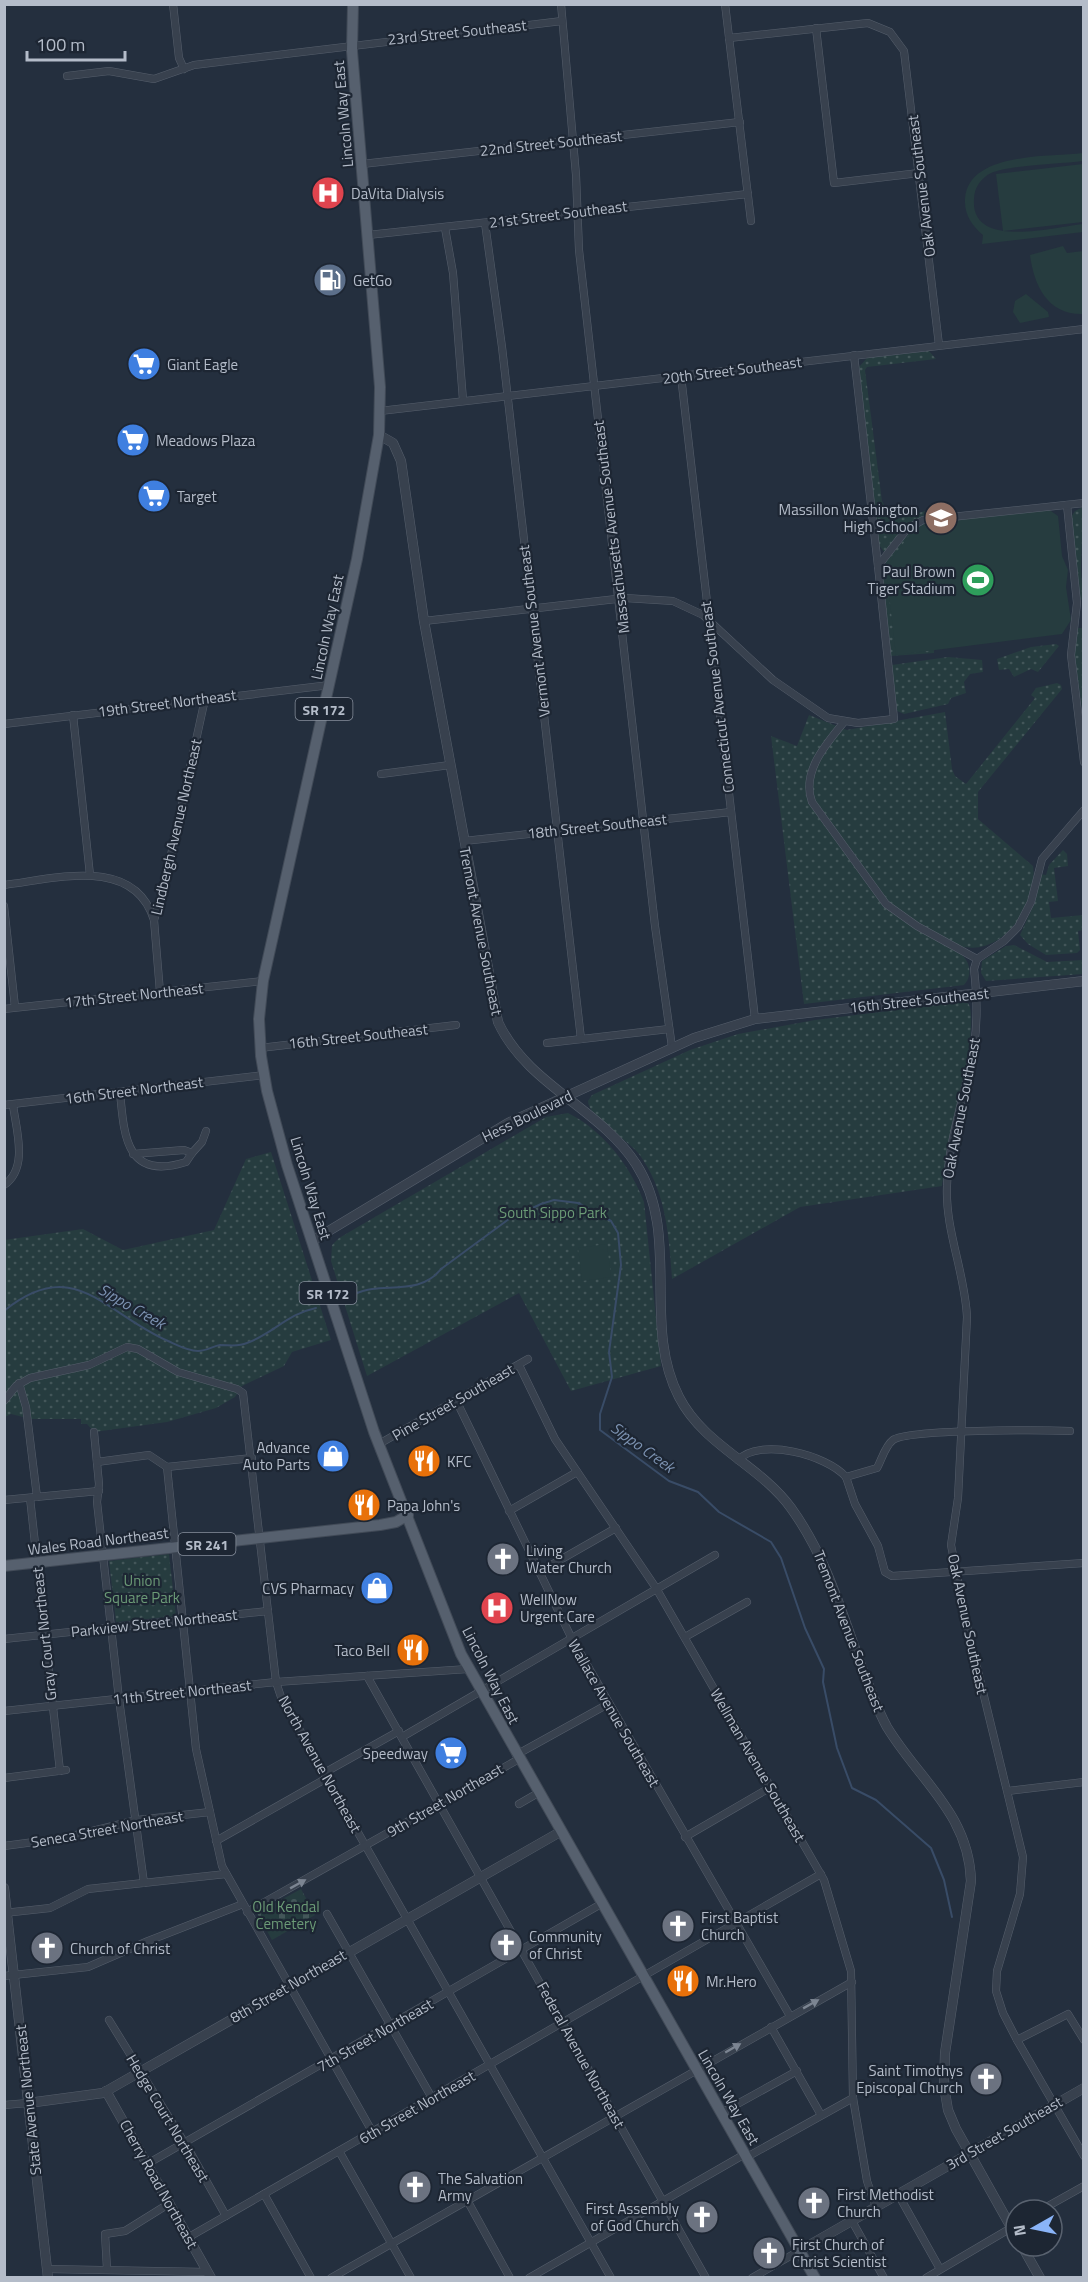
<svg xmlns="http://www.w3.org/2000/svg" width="1088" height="2282" viewBox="0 0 1088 2282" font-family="'Titillium Web',sans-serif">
<defs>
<pattern id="green-dots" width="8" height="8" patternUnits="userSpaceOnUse" patternTransform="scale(1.5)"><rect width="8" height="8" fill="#263c3f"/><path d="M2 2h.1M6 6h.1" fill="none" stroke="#435659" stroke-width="1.8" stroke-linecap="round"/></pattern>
<pattern id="cemetery-stones" width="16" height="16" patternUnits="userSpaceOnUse" patternTransform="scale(1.5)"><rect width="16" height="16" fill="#263c3f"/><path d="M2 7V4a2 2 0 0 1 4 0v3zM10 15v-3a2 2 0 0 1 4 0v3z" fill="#435659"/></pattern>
</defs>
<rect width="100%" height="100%" fill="#242f3e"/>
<g fill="url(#green-dots)">
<polygon points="929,351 936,359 867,367 865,370 882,501 893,520 943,506 945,514 914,520 885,553 879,545 859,367 867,358"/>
<polygon points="1083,507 1081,569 1083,600 1079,599 1070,518 1075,511"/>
<polygon points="965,517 933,637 934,653 891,656 882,575 886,562 916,524"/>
<polygon points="1076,628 1083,628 1083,715 1074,652"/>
<polygon points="1056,644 1059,646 1038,672 1031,669 1014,677 1009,669 999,670 997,659 1031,647"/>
<polygon points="948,657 982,660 983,672 970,674 964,682 966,693 951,698 948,704 904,714 897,711 892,665"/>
<path d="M1057 683 1061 685 1062 689 978 792V819L1033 866C1039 903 1004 954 965 947L961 954C970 962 973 975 964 985L804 1004 771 736 797 746 809 715 847 730 945 712 952 769 955 776 966 784 1035 698 1031 695 1036 688Z"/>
<polygon points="1063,850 1067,854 1068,866 1054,868 1058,901 1049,902 1051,918 1083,915 1083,930 1078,931 1080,950 1077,953 1046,955 1028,944 1020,935 1035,902 1040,874 1046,875 1049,865"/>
<polygon points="1014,945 1047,962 1083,960 1083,974 986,981 981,973 982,961 1006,946"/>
<path d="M962 1002 968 1003C982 1022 946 1155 942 1186L800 1207 672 1279C669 1235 666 1191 639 1154 628 1140 588 1117 588 1101L592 1095 690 1050 738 1034 815 1020Z"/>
<path d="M568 1113C603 1130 631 1167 644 1202L661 1366 571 1391 519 1293 367 1376 331 1261 332 1245 339 1238 546 1117Z"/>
<polygon points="271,1152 331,1340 292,1352 284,1366 242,1386 235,1397 216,1408 167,1422 94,1432 87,1424 81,1424 81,1419 31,1419 11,1414 5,1417 4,1240 83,1229 123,1250 214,1230 246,1159"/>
<polygon points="169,1554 176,1616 116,1622 109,1561"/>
</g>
<polygon fill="url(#cemetery-stones)" points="301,1889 315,1915 272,1940 257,1913"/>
<g fill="#263c3f">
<path d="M1083 153V161C1060 164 1010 165 991 173 981 178 974 188 974 199 970 250 1055 227 1083 224V232L982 244 983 235C972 226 964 214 965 199 968 152 1049 157 1083 153Z"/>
<polygon points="1083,164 1083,222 1003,231 996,174"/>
<path d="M1063 246 1067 253 1083 251V314C1048 315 1034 286 1030 255Z"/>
<polygon points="1026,294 1048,312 1049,317 1020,323 1013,312 1015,301"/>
<polygon points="1048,509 1058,516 1062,556 1068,570 1066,587 1071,620 1062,634 896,655 886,568 917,524"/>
<polygon points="607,1244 611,1277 582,1281 578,1248"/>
</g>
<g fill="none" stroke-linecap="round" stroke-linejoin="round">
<g stroke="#394c67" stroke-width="2">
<path d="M346 1297C354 1294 363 1290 372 1289 397 1286 424 1291 441 1269L509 1219 541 1204 554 1200 578 1203 611 1221 618 1233 621 1265 609 1352 612 1377 600 1414V1430L669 1481 698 1492 719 1512 771 1542 781 1558 805 1628 824 1669 823 1682 837 1748 852 1788 876 1800 931 1848 944 1880 952 1917"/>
<path d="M4 1311C74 1254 104 1313 168 1341 177 1345 188 1351 198 1351 207 1351 213 1346 220 1345 230 1345 238 1347 247 1343 274 1333 287 1314 316 1308"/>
</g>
<defs>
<g id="minor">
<polyline points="173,4 179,58 184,69"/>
<polyline points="561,4 576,175 579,250 655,926 672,1047"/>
<polyline points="725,4 751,221"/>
<polyline points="816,28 834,183 919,173"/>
<polyline points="729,38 868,23 890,32 904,51 939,345"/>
<polyline points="67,76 109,71 154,79 194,65 562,21"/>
<polyline points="362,164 740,122"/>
<polyline points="485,223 502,347 581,1039"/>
<polyline points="445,228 453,273 463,400"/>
<polyline points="368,235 748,194"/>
<polyline points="854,355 878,566"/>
<polyline points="681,376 755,1019"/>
<polyline points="380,411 1084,329"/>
<polyline points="1067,505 1077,603 1071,655 1084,762"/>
<polyline points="424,621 625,598 673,601 703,615 773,680 828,718 858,723 894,719 878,566 907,529 923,520 1084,503"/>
<polyline points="73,715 90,875"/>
<path d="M844 722C826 744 801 772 812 802L886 904 917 926 977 959"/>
<polyline points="4,724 330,685"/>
<polyline points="381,774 450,765"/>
<polyline points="464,841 731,812"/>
<path d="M4 885C54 879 134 855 154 920"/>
<polyline points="4,906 15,1007"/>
<path d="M977 959 974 969C977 995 978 1020 974 1046 966 1093 948 1139 947 1186 945 1230 965 1273 967 1317L958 1498 951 1545 967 1626 1023 1857 1020 1894 997 1971 996 1991 1003 2013 1017 2040 1084 2156"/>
<polyline points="977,959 1004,941 1018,927 1031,902 1042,859 1084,810"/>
<polyline points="160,992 154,920 164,887 205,699"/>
<polyline points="4,1009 263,981"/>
<polyline points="547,1043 669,1029"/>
<polyline points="260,1048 456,1025"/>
<path d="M120 1092C124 1136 126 1181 186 1162L192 1153 184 1150 133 1154"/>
<polyline points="4,1105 264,1075"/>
<polyline points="192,1153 202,1142 206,1131"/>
<path d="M4 1185C29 1168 16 1129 13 1105"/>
<polyline points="519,1365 555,1439 656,1588 824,1880 851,1971 853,2098 867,2181 876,2207"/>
<polyline points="19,1383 26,1407 37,1497"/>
<polyline points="456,1400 571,1637 790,2016"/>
<polyline points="4,1401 16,1386 30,1378 89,1365 127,1347 138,1349 178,1372 237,1389 243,1393 276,1682 281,1697 611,2278"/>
<polyline points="94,1432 99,1484 97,1502 119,1699 144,1883"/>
<polyline points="379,1444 528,1359"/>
<path d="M738 1460C760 1437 827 1455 846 1477"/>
<polyline points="97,1462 149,1455 167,1467 252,1458"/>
<polyline points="167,1467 196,1749 222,1866 373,2133"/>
<polyline points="846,1477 855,1504 878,1546 885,1572 892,1576 1084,1563"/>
<path d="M846 1477 877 1468C882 1459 885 1446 893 1440 908 1429 1044 1430 1070 1431"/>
<polyline points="30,1498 60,1771"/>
<polyline points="4,1500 99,1491"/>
<polyline points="509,1511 577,1472"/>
<polyline points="539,1572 616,1528"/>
<polyline points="685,1637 747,1602"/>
<polyline points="4,1639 268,1611"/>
<polyline points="367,1676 706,2278"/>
<polyline points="4,1711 276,1682 468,1669"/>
<polyline points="402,1737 715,1555"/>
<polyline points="516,1755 608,1704"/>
<polyline points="324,1773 399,1731"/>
<polyline points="4,1778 66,1770"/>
<polyline points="1008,1791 1084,1782"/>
<polyline points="519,1804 538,1793"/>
<polyline points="685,1837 771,1787"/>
<polyline points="216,1841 327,1778"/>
<polyline points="4,1846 64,1838 137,1820 210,1812"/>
<polyline points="247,1912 519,1759"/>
<polyline points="4,1913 50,1908 88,1889 226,1874"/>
<polyline points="327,1914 432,2098"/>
<polyline points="4,1976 88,1967 148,1941 243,1904"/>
<polyline points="109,2020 189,2150 226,2216"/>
<polyline points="771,2027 821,2115"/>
<polyline points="1017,2040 1068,2014 1084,2040"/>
<polyline points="4,2105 28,2103"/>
<polyline points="721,2113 797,2071"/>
<polyline points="339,2151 411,2278"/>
<polyline points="747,2157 853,2098"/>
<polyline points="147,2164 601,1904"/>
<polyline points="264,2194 311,2278"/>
<polyline points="898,2194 940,2269"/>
<polyline points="467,2200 510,2278"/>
<polyline points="1041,2210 1084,2186"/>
<polyline points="852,2221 884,2278"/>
<polyline points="189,2237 821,1874"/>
<polyline points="47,2269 208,2272"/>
<polyline points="107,2269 105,2234 125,2231 170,2203"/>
<polyline points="331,2278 852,1982"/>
<polyline points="529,2278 745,2154"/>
<polyline points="752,2278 799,2251"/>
<polyline points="926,2278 1016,2225"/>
</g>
<g id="tertiary">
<path d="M379 435 393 443 401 461 424 621 498 1022C527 1085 600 1108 636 1164 682 1235 641 1324 679 1397 704 1446 760 1465 791 1508 828 1559 843 1618 865 1676 872 1693 878 1711 887 1727 919 1780 969 1814 971 1881L945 2053 944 2086 948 2110 956 2129 1016 2236"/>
<polyline points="312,1241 508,1123 694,1038 755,1019 1084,981"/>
<polyline points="4,1888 48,2278"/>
<polyline points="106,2091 211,2278"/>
<polyline points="28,2103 103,2093 560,1832"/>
<polyline points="1022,2246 1040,2278"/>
<polyline points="799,2251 1084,2088"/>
</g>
<g id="primary">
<polyline points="353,4 352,51 380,387 379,435 357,559 263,981 259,1019 261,1056 267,1091 287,1165 374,1432 461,1654 815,2278"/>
<polyline points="4,1566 380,1525 396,1522 408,1515"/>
</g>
</defs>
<use href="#minor" stroke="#565f6c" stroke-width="8"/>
<use href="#tertiary" stroke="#565f6c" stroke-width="10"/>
<use href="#primary" stroke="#414a57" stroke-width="12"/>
<use href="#minor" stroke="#38414e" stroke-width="7"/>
<use href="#tertiary" stroke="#38414e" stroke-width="9"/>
<use href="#primary" stroke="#56606e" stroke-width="10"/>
</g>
<defs><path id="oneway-solid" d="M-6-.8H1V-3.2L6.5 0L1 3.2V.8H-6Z" transform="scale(1.5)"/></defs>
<g fill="#7c8592">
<use href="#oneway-solid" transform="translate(298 1884) rotate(-29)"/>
<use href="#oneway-solid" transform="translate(811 2004) rotate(-29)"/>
<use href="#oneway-solid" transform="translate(733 2048) rotate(-30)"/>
</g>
<defs>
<symbol id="hospital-disc" viewBox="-11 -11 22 22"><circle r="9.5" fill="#e0444e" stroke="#1d2633"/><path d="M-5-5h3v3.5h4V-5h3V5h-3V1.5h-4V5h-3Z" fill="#fff"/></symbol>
<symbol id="fuel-disc" viewBox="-11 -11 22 22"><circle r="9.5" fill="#5c6f8a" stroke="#1d2633"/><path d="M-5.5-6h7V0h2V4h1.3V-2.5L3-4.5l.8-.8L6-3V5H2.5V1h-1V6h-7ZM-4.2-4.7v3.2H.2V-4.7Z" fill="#fff"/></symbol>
<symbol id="supermarket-disc" viewBox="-11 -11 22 22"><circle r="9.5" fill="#3f7fe0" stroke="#1d2633"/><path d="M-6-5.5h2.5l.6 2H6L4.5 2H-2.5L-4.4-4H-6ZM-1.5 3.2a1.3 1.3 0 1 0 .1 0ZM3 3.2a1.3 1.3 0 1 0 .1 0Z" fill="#fff"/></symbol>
<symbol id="school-disc" viewBox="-11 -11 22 22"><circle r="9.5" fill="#8d6e63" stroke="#1d2633"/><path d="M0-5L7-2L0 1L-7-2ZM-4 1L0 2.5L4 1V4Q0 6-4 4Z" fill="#fff"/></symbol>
<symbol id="stadium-disc" viewBox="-11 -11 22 22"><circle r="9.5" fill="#2e9e5b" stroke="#1d2633"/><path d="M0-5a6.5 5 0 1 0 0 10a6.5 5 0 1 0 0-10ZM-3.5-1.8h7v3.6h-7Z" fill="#fff"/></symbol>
<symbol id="shop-disc" viewBox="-11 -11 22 22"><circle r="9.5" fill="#3f7fe0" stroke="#1d2633"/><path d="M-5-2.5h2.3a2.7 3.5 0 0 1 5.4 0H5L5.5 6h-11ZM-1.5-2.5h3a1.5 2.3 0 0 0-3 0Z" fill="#fff"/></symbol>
<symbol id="restaurant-disc" viewBox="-11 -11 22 22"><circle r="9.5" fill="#e8710a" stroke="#1d2633"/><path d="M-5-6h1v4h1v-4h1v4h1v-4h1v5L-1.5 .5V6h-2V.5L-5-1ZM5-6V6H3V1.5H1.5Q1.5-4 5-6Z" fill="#fff"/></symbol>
<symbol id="church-disc" viewBox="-11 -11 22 22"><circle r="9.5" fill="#6b7280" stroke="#1d2633"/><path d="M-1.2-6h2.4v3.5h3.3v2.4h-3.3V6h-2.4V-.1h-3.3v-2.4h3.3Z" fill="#fff"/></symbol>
</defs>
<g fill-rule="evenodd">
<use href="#hospital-disc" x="309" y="174" width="38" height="38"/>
<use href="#fuel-disc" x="311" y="261" width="38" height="38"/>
<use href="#supermarket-disc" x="125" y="345" width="38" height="38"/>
<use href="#supermarket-disc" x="114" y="421" width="38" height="38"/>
<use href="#supermarket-disc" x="135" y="477" width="38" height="38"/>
<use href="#school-disc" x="922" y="499" width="38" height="38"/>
<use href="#stadium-disc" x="959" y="561" width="38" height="38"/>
<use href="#shop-disc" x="314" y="1437" width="38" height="38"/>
<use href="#restaurant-disc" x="405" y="1442" width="38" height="38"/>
<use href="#restaurant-disc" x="345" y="1486" width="38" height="38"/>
<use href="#church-disc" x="484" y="1540" width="38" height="38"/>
<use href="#shop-disc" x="358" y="1569" width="38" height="38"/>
<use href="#hospital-disc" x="478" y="1589" width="38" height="38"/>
<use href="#restaurant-disc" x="394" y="1631" width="38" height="38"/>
<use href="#supermarket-disc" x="432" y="1734" width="38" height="38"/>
<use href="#church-disc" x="659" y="1907" width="38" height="38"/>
<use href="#church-disc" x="487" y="1926" width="38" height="38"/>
<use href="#church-disc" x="28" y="1929" width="38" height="38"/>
<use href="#restaurant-disc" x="664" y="1962" width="38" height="38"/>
<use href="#church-disc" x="967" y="2060" width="38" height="38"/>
<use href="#church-disc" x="396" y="2168" width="38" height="38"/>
<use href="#church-disc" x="795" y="2184" width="38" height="38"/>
<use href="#church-disc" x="683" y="2198" width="38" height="38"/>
<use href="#church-disc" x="750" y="2234" width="38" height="38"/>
</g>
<g text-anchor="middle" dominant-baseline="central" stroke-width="4.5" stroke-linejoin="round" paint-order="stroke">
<g fill="#1d2633" stroke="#878f9c" stroke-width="1.5">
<rect x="295.5" y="698" width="57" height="22" rx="4.5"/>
<rect x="299.5" y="1282" width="57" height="22" rx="4.5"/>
<rect x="178.5" y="1533" width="57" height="22" rx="4.5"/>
</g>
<g font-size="14" font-weight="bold" fill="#b4bcc9">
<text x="324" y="709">SR 172</text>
<text x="328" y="1293">SR 172</text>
<text x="207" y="1544">SR 241</text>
</g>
<g font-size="15" fill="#b4bcc9" stroke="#1d2633">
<text transform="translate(457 32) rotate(-6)">23rd Street Southeast</text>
<text transform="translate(343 114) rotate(-95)">Lincoln Way East</text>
<text transform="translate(551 143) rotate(-6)">22nd Street Southeast</text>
<text transform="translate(921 186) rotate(-97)">Oak Avenue Southeast</text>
<text transform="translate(558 214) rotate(-7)">21st Street Southeast</text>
<text transform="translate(732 370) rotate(-7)">20th Street Southeast</text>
<text transform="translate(611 527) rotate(-97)">Massachusetts Avenue Southeast</text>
<text transform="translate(327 627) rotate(-78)">Lincoln Way East</text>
<text transform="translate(534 631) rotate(-97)">Vermont Avenue Southeast</text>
<text transform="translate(717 697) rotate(-97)">Connecticut Avenue Southeast</text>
<text transform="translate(167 703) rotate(-7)">19th Street Northeast</text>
<text transform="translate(597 826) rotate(-6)">18th Street Southeast</text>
<text transform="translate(176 827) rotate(-77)">Lindbergh Avenue Northeast</text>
<text transform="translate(481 931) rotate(79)">Tremont Avenue Southeast</text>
<text transform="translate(134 995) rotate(-6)">17th Street Northeast</text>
<text transform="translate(919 1000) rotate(-6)">16th Street Southeast</text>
<text transform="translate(358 1036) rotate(-6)">16th Street Southeast</text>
<text transform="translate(134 1090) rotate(-7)">16th Street Northeast</text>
<text transform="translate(961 1108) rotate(-79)">Oak Avenue Southeast</text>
<text transform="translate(527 1116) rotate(-26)">Hess Boulevard</text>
<text transform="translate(311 1188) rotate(73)">Lincoln Way East</text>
<text transform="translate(453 1402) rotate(-30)">Pine Street Southeast</text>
<text transform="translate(98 1541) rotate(-7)">Wales Road Northeast</text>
<text transform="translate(154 1623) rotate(-6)">Parkview Street Northeast</text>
<text transform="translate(968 1624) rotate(78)">Oak Avenue Southeast</text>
<text transform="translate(849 1631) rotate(69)">Tremont Avenue Southeast</text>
<text transform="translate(44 1634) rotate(-96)">Gray Court Northeast</text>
<text transform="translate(491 1675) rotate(63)">Lincoln Way East</text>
<text transform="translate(182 1692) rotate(-6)">11th Street Northeast</text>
<text transform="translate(614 1713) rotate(60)">Wallace Avenue Southeast</text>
<text transform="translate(320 1764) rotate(61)">North Avenue Northeast</text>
<text transform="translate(758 1765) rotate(60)">Wellman Avenue Southeast</text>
<text transform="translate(445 1800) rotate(-30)">9th Street Northeast</text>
<text transform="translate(107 1829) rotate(-10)">Seneca Street Northeast</text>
<text transform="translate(288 1986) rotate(-30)">8th Street Northeast</text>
<text transform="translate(375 2035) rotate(-30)">7th Street Northeast</text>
<text transform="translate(581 2055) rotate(61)">Federal Avenue Northeast</text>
<text transform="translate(729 2097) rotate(60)">Lincoln Way East</text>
<text transform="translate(28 2100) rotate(-96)">State Avenue Northeast</text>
<text transform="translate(417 2107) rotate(-30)">6th Street Northeast</text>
<text transform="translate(168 2118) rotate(59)">Hedge Court Northeast</text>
<text transform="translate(1004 2133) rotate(-30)">3rd Street Southeast</text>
<text transform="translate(159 2184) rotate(61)">Cherry Road Northeast</text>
</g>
<g font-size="15" fill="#b4bcc9" stroke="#1d2633" text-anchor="start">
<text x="351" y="193">DaVita Dialysis</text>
<text x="353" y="280">GetGo</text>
<text x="167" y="364">Giant Eagle</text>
<text x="156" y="440">Meadows Plaza</text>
<text x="177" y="496">Target</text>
<text x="918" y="509" text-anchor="end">Massillon Washington<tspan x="918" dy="17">High School</tspan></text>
<text x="955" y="571" text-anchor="end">Paul Brown<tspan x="955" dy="17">Tiger Stadium</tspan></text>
<text x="310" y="1447" text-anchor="end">Advance<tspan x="310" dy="17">Auto Parts</tspan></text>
<text x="447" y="1461">KFC</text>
<text x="387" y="1505">Papa John's</text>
<text x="526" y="1550">Living<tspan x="526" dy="17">Water Church</tspan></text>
<text x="354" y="1588" text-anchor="end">CVS Pharmacy</text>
<text x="520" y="1599">WellNow<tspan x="520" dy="17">Urgent Care</tspan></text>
<text x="390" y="1650" text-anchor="end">Taco Bell</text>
<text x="428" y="1753" text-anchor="end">Speedway</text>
<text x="701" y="1917">First Baptist<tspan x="701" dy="17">Church</tspan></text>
<text x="529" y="1936">Community<tspan x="529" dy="17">of Christ</tspan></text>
<text x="70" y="1948">Church of Christ</text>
<text x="706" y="1981">Mr.Hero</text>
<text x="963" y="2070" text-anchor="end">Saint Timothys<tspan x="963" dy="17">Episcopal Church</tspan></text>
<text x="438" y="2178">The Salvation<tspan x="438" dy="17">Army</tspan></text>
<text x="837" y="2194">First Methodist<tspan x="837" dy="17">Church</tspan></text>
<text x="679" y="2208" text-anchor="end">First Assembly<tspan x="679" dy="17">of God Church</tspan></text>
<text x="792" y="2244">First Church of<tspan x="792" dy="17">Christ Scientist</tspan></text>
</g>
<g font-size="15" fill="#6b9a76" stroke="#1d2633">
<text x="553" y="1212">South Sippo Park</text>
<text x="142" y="1580">Union<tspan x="142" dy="17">Square Park</tspan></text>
<text x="286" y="1906">Old Kendal<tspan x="286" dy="17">Cemetery</tspan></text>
</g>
<g font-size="16" font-style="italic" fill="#7c92b1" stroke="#1d2633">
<text transform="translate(132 1306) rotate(30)">Sippo Creek</text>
<text transform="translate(643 1447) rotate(36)">Sippo Creek</text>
</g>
</g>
<rect width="1088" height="2282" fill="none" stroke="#b4bcc9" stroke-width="12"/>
<g transform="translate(1034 2228) rotate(261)"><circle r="28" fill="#1d2633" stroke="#59626f" stroke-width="1.5"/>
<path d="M0-4.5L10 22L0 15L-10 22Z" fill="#8ab4f8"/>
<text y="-9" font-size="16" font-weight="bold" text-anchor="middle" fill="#b4bcc9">N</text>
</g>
<path d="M27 51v9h98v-9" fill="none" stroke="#b4bcc9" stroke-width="3"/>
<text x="36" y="51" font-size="18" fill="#b4bcc9" stroke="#1d2633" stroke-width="4.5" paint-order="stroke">100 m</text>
</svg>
